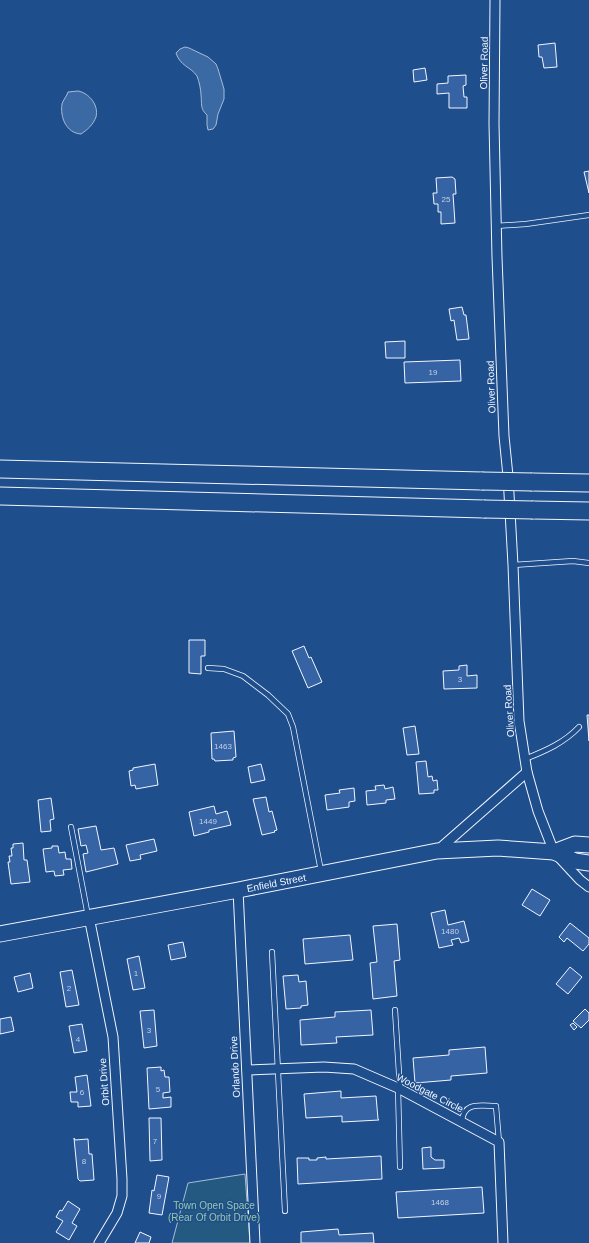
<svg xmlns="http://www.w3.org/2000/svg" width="589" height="1243" viewBox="0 0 589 1243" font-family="Helvetica,sans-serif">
<rect width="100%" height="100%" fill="#1f4e8c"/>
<polygon fill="#245a82" stroke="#a8bbd7" points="245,1174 250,1243 172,1243 188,1183"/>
<g fill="#3b69a3" stroke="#a8bbd7">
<path d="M185 47 189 48 208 57 216 64 218 69 224 89V99L218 114 216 125 213 129 208 130 207 125V115C200 109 202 104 201 95 201 90 199 81 197 76 191 67 180 66 176 53L180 49Z"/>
<path d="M78 91C89 93 99 105 96 117 93 125 87 130 81 134 66 133 60 117 62 104 63 100 67 96 68 92Z"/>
</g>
<g fill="#3563a3" stroke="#f2f6ff">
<polygon points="555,43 557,67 544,68 542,57 539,57 538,45"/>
<polygon points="425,68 427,80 414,82 413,70"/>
<polygon points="466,75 466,85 463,86 464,97 467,97 467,108 449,108 449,93 437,94 437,84 448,83 448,76"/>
<polygon points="589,171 589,193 584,172"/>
<polygon points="452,177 455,179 456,194 453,194 455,223 441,224 441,212 438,212 438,204 434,204 433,193 437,193 436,178"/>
<polygon points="462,307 464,315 466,315 469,339 457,340 454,320 451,321 449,309"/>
<polygon points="405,341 405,358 386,358 385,342"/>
<polygon points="460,360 461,381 405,383 404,362"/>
<polygon points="189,640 205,640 205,656 201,656 201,674 189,673"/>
<polygon points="304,646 309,658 311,657 322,682 308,688 292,651"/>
<polygon points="467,665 467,676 477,675 477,688 444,689 443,671 459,670 459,666"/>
<polygon points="587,715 589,715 589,741"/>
<polygon points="415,726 419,754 407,755 403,728"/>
<polygon points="234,731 236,757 233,758 233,760 215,761 214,759 212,759 211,733"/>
<polygon points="426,761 428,777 432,776 433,781 437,780 438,790 434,790 434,793 419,794 416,762"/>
<polygon points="155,764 158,785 136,789 135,785 131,786 129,771 133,770 133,768"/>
<polygon points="261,764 265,780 251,783 248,767"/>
<polygon points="384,785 385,789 393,787 395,799 386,800 386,803 367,805 366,791 376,790 375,786"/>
<polygon points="354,788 355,801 349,802 349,807 327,810 325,795 340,793 339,790"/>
<polygon points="266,797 269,812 272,811 277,830 274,831 275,832 262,835 253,799"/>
<polygon points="51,798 54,819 50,820 51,831 41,832 38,800"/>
<polygon points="214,806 216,814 227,811 231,825 209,830 209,832 194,836 189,812"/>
<polygon points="96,826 101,850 114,848 118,864 86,872 83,854 88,853 86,845 81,846 78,829"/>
<polygon points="154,839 157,851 140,855 141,859 130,861 126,845"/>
<polygon points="23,843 24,860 27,860 30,882 11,884 8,862 10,862 9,856 12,856 11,848 13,848 13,844"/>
<polygon points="52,846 58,846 59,853 65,852 66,859 71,859 72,869 63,870 64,875 55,876 54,871 46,872 43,849 52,848"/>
<polygon points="532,889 550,900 540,916 522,905"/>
<polygon points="445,910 448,925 464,921 469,941 461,943 459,938 451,940 453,945 439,948 431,913"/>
<polygon points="570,923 589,938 589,944 583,951 567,938 564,942 559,937"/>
<polygon points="397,924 400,960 394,961 397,996 373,999 370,963 377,962 373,926"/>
<polygon points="350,935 353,960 305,964 303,939"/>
<polygon points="183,942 186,957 171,960 168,945"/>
<polygon points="139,956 145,988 133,990 127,959"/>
<polygon points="570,967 582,977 568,994 556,984"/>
<polygon points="72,970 79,1005 66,1007 60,972"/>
<polygon points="30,973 33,988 18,992 14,977"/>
<polygon points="298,975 299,982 306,981 308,1005 301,1006 301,1008 286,1009 283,976"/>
<polygon points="585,1009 589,1013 589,1020 581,1028 573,1021"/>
<polygon points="154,1010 157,1046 144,1048 140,1011"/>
<polygon points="371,1010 373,1035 336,1037 337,1043 301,1045 300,1020 335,1017 335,1012"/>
<polygon points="11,1017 14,1031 0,1034 0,1019"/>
<polygon points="573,1023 577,1027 574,1030 570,1025"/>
<polygon points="82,1024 87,1051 74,1053 69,1026"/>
<polygon points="485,1047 487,1073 451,1076 451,1080 415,1083 413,1058 449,1055 449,1050"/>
<polygon points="161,1067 161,1071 164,1070 165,1077 169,1077 170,1092 163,1093 163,1098 171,1097 171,1107 149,1109 147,1068"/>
<polygon points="87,1075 91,1106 78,1107 78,1102 71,1102 70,1092 77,1092 75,1077"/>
<polygon points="341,1091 341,1098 376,1096 378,1119 379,1120 342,1122 342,1116 306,1118 304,1094"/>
<polygon points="149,1118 161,1118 162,1160 150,1161"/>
<polygon points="74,1138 75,1140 88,1139 89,1154 92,1154 94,1180 80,1181 78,1179"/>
<polygon points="431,1147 431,1157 435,1160 444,1160 444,1168 423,1169 422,1148"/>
<polygon points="381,1156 382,1179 298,1184 297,1158 309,1158 309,1160 317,1160 317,1158 326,1157 326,1159"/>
<polygon points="157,1175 169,1177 162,1215 149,1213 152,1190 154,1191"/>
<polygon points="482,1187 484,1213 398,1218 396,1192"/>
<polygon points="68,1201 80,1209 72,1223 77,1226 69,1240 56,1232 63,1221 56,1217 60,1210 62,1211"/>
<polygon points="338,1229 339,1235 373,1233 374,1243 301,1243 301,1232"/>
<polygon points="140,1232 151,1237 149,1243 135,1243"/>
</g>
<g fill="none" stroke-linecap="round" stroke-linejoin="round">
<defs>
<g id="service">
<polyline points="496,226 526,224 589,215"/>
<polyline points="513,565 573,561 589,563"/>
<polyline points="208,668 224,669 243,676 268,695 288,714 293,727 321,871"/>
<path d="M525 759C545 751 564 743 579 727"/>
<polyline points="71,827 88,916"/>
<polyline points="272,952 285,1211"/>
<polyline points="395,1010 400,1089"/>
<polyline points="398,1088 400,1167"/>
<path d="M462 1122C463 1101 481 1106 496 1106L499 1142"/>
</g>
<g id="minor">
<polyline points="495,0 494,124 497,257 504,436 508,476 513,565 519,721 527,772 538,811 554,852 580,880 589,887"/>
<polyline points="437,851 527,772"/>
<polyline points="238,890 255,1243"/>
<polyline points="89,917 113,1037 122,1179 122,1196 117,1213 99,1243"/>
<polyline points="247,1070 324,1067 354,1069 398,1088 499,1142 503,1243"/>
</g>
<g id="primary">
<polyline points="554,852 575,844 589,845"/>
<path id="s1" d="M0 934 238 890 437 851 498 848 554 852 575 861 589 863"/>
</g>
<g id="motorway">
<polyline points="0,469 482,481"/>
<polyline points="532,482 589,483"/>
<polyline points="0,496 484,509"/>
<polyline points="533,510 589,511"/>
</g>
</defs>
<use href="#service" stroke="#f2f6ff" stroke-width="6"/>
<use href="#minor" stroke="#f2f6ff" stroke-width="11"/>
<use href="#primary" stroke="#f2f6ff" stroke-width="17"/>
<use href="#motorway" stroke="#f2f6ff" stroke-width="19"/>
<use href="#service" stroke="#1f4e8c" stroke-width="4.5"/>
<use href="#minor" stroke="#1f4e8c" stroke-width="9"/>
<use href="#primary" stroke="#1f4e8c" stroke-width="15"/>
<use href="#motorway" stroke="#1f4e8c" stroke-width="17"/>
<defs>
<g id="motorway-bridge">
<polyline points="482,481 532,482"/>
<polyline points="484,509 533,510"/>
</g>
</defs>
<use href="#motorway-bridge" stroke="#f2f6ff" stroke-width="19" stroke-linecap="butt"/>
<use href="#motorway-bridge" stroke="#1f4e8c" stroke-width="17"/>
</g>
<g text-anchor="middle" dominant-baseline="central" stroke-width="3" stroke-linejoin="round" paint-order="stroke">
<g font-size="8" fill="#c3d1e8">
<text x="446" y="199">25</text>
<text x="433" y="372">19</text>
<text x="460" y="679">3</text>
<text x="223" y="746">1463</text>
<text x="208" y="821">1449</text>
<text x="450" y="931">1480</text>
<text x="136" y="973">1</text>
<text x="69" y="988">2</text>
<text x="149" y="1030">3</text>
<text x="78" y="1039">4</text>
<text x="158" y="1089">5</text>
<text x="82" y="1092">6</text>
<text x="155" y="1141">7</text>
<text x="84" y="1161">8</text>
<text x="159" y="1196">9</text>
<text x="440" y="1202">1468</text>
</g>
<g font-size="10" fill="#f2f6ff" stroke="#1f4e8c">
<text transform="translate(484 63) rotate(-89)">Oliver Road</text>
<text transform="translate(491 387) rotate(-92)">Oliver Road</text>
<text transform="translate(509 711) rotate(-94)">Oliver Road</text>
<text stroke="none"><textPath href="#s1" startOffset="281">Enfield Street</textPath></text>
<text transform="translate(235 1067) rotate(-93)">Orlando Drive</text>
<text transform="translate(104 1082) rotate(-94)">Orbit Drive</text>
<text transform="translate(430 1093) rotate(27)">Woodgate Circle</text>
</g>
<g font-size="10" fill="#97c8a6" stroke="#1f4e8c">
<text x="214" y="1205">Town Open Space<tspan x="214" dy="12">(Rear Of Orbit Drive)</tspan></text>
</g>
</g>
</svg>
